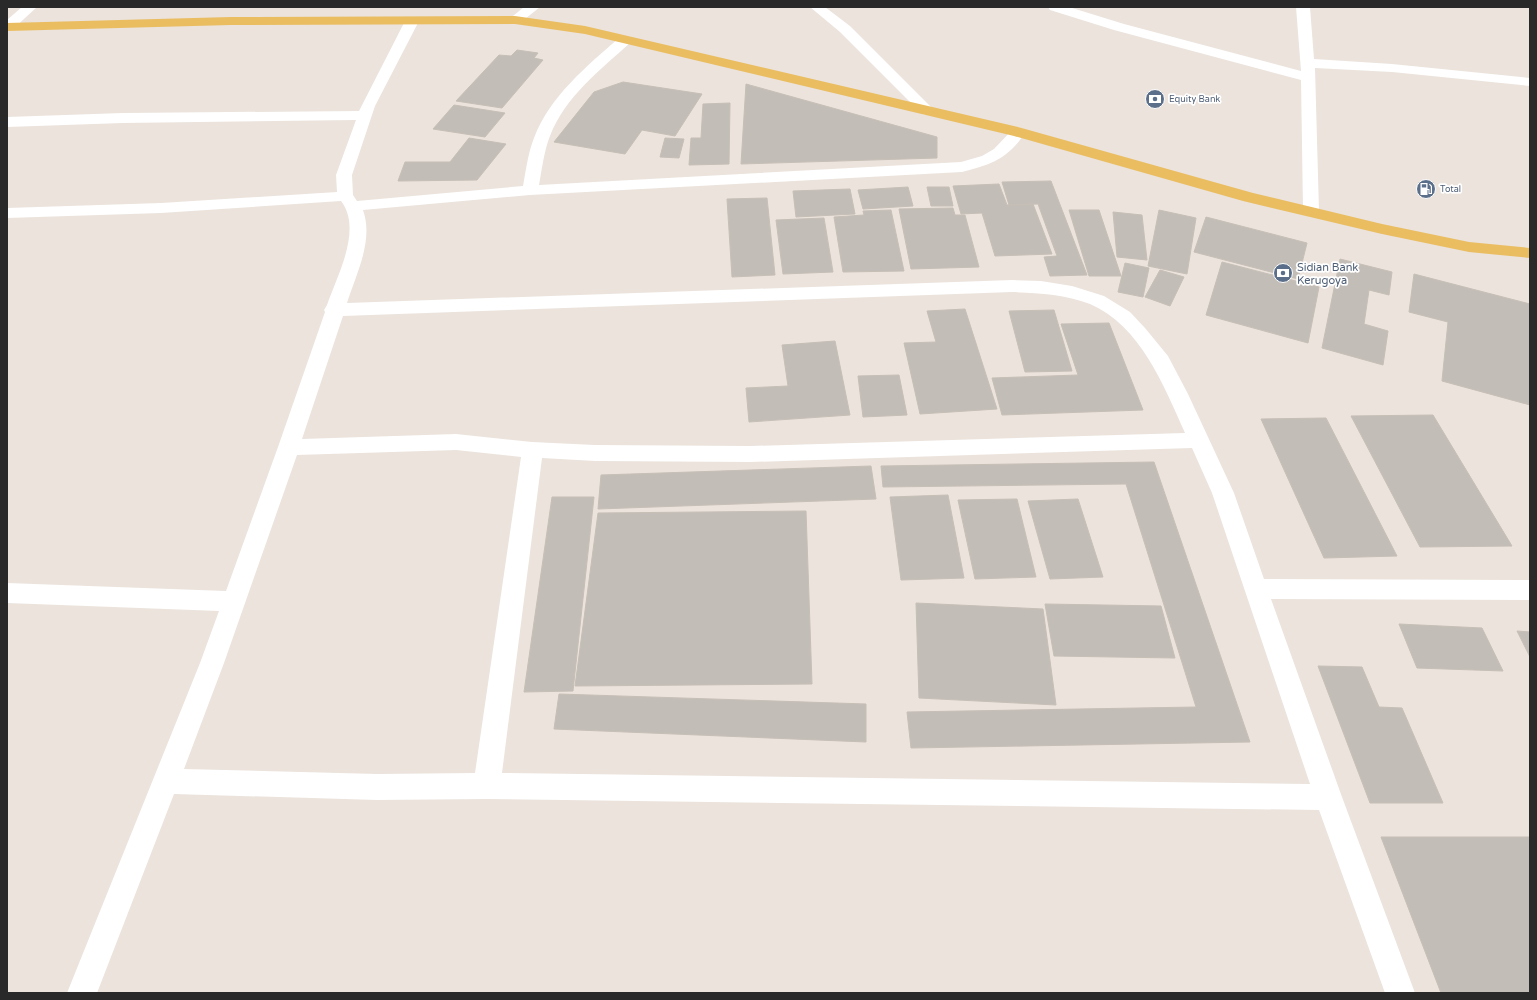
<svg xmlns="http://www.w3.org/2000/svg" width="1537" height="1000" font-family="'Varela Round',sans-serif">
<rect width="100%" height="100%" fill="#ebe3dc"/>
<g fill="#c3bdb8" stroke="#c6bfb6">
<path d="M517,50L538,53L534,58L543,60L502,108L456,101L499,55L511,56Z"/>
<path d="M623,82L702,94L675,136L642,130L625,154L554,142L594,92Z"/>
<path d="M746,84L937,137V158L741,164Z"/>
<path d="M730,103L729,164L689,165L691,138H701L703,104Z"/>
<path d="M454,105L505,113L485,137L433,129Z"/>
<path d="M469,138L506,144L477,180L398,181L405,162H450Z"/>
<path d="M665,138L684,139L679,158L660,157Z"/>
<path d="M1051,181L1087,275L1050,276L1044,257L1057,256L1038,204L1009,205L1002,182Z"/>
<path d="M999,184L1007,205L1033,204L1052,254L995,256L982,213L961,214L953,186Z"/>
<path d="M908,187L913,206L863,209L858,190Z"/>
<path d="M927,187H949L953,206H931Z"/>
<path d="M850,189L855,214L796,217L793,191Z"/>
<path d="M767,198L775,275L732,277L727,199Z"/>
<path d="M953,208L955,215H965L979,267L911,269L899,209Z"/>
<path d="M891,210L904,271L843,272L834,217L864,215L863,211Z"/>
<path d="M1069,210H1099L1121,276H1089Z"/>
<path d="M1159,210L1196,218L1187,274L1148,266Z"/>
<path d="M1113,212L1142,215L1147,260L1117,257Z"/>
<path d="M1206,217L1307,243L1298,279L1194,252Z"/>
<path d="M824,218L833,272L783,274L776,220Z"/>
<path d="M1340,259L1392,272L1389,295L1369,290L1364,324L1388,331L1383,365L1322,348Z"/>
<path d="M1222,262L1319,287L1308,343L1206,315Z"/>
<path d="M1125,263L1149,268L1143,297L1118,292Z"/>
<path d="M1160,270L1184,277L1170,306L1145,297Z"/>
<path d="M1414,274L1530,304V405L1442,381L1448,322L1409,312Z"/>
<path d="M965,309L997,409L920,414L904,343L936,342L927,311Z"/>
<path d="M1054,310L1072,371L1025,372L1009,311Z"/>
<path d="M1109,323L1143,410L1002,415L992,378L1078,375L1061,324Z"/>
<path d="M835,341L850,415L749,422L746,388L788,386L782,345Z"/>
<path d="M899,375L907,415L863,417L858,376Z"/>
<path d="M1433,415L1512,546L1420,547L1351,416Z"/>
<path d="M1326,418L1397,556L1324,558L1261,419Z"/>
<path d="M1154,462L1250,742L911,748L907,712L1196,707L1126,484L883,487L881,466Z"/>
<path d="M871,466L876,499L598,509L601,475Z"/>
<path d="M948,495L964,578L901,580L890,497Z"/>
<path d="M552,497H594L573,691L524,692Z"/>
<path d="M1017,499L1036,577L975,579L958,500Z"/>
<path d="M1078,499L1103,577L1050,579L1028,501Z"/>
<path d="M806,511L812,684L575,686L598,513Z"/>
<path d="M916,603L1043,609L1056,705L919,698Z"/>
<path d="M1045,604L1161,606L1175,658L1054,656Z"/>
<path d="M1399,624L1482,628L1503,671L1417,668Z"/>
<path d="M1517,631L1530,632V657Z"/>
<path d="M1318,666L1362,667L1379,707L1402,708L1443,803H1370Z"/>
<path d="M559,694L866,704V742L554,729Z"/>
<path d="M1381,837H1530V993H1441Z"/>
</g>
<g fill="none" stroke-linecap="round" stroke-linejoin="round">
<g fill="#fff" fill-rule="evenodd">
<path d="M22,7H37L12,30L7,31V20Z"/>
<path d="M524,7H540L520,23H510L508,20Z"/>
<path d="M810,7H825L850,26L932,108L934,111L932,114L927,115L922,114L840,32Z"/>
<path d="M1048,7H1069L1124,24L1301,71L1296,7H1310L1314,59L1392,64L1530,78V86L1392,72L1315,68L1319,211L1317,215L1311,216L1305,215L1303,211L1301,80L1114,30L1050,10Z"/>
<path d="M412,17L417,18L419,21L375,106L352,175L353,195L357,201L523,186C526,170 528,153 534,138C550,96 587,66 620,37L625,36L630,37L632,40L630,43C600,70 565,97 550,136C544,151 542,169 539,185L961,162L982,156L994,149L1013,129L1018,127L1023,129L1026,132C1007,159 993,164 962,172L530,195L363,210C374,241 356,274 347,303L1012,280L1041,281L1072,286L1104,296L1130,312L1145,328L1168,356L1188,394L1234,493L1264,579L1530,580V600L1271,599L1342,797L1415,993H1385L1319,810L487,799L377,800L174,794L97,993H67L200,663L219,611L7,603V583L226,591L278,447L325,312L324,310L327,305C337,276 363,229 341,201L161,213L7,218V208L161,203L337,192L336,175L356,120L123,123L7,127V117L123,113L359,111L405,21L407,18ZM1012,292C1038,293 1065,294 1090,304C1140,325 1164,386 1185,433L751,446L595,445L532,442L456,434L302,439L343,316ZM1192,448L1212,493L1310,784L502,773L542,458L595,461L751,462ZM456,450L521,457L475,773L377,774L184,769L224,663L297,455Z"/>
</g>
<path fill="#eabd61" fill-rule="evenodd" d="M515,16L585,26L1018,127L1253,193L1382,224L1469,242L1530,248V258L1469,252L1382,234L1243,201L1014,136L585,34L515,24L231,25L7,31V23L231,17Z"/>
</g>
<defs>
<symbol id="bank-disc" viewBox="-11 -11 22 22"><circle r="9.5" fill="#5c6f8a" stroke="#fff"/><path d="M-6-4H6V4H-6ZM0-2.3a2.3 2.3 0 1 0 0 4.6a2.3 2.3 0 1 0 0-4.6Z" fill="#fff"/></symbol>
<symbol id="fuel-disc" viewBox="-11 -11 22 22"><circle r="9.5" fill="#5c6f8a" stroke="#fff"/><path d="M-5.5-6h7V0h2V4h1.3V-2.5L3-4.5l.8-.8L6-3V5H2.5V1h-1V6h-7ZM-4.2-4.7v3.2H.2V-4.7Z" fill="#fff"/></symbol>
</defs>
<g fill-rule="evenodd">
<use href="#bank-disc" x="1144" y="88" width="22" height="22"/>
<use href="#fuel-disc" x="1415" y="178" width="22" height="22"/>
<use href="#bank-disc" x="1272" y="262" width="22" height="22"/>
</g>
<g text-anchor="middle" dominant-baseline="central" stroke-width="3.5" stroke-linejoin="round" paint-order="stroke">
<g font-size="9" fill="#4e5e75" stroke="#fff" text-anchor="start">
<text x="1169" y="99">Equity Bank</text>
<text x="1440" y="189">Total</text>
</g>
<g font-size="11" fill="#4e5e75" stroke="#fff" text-anchor="start">
<text x="1297" y="267">Sidian Bank<tspan x="1297" dy="13">Kerugoya</tspan></text>
</g>
</g>
<rect width="1537" height="1000" fill="none" stroke="#292929" stroke-width="16"/>
</svg>
